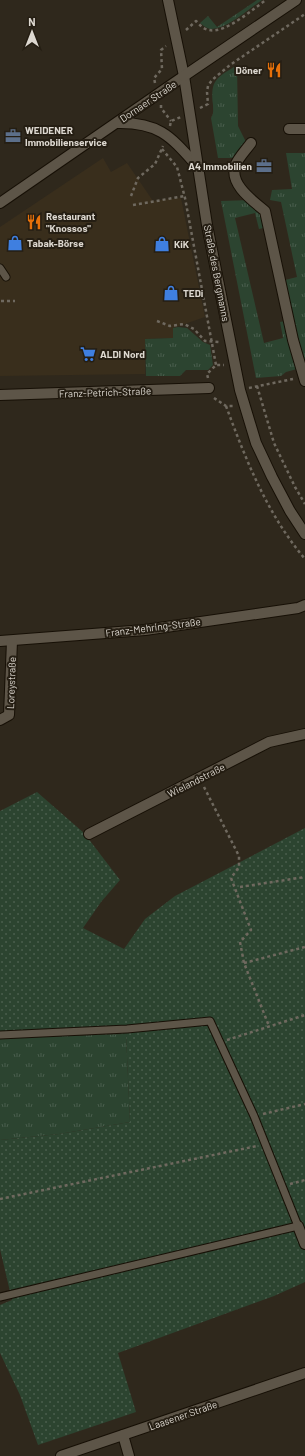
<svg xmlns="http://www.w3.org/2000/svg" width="305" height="1456" font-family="Barlow,sans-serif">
<defs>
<pattern id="grass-tufts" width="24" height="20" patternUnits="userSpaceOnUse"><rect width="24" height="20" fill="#2c4430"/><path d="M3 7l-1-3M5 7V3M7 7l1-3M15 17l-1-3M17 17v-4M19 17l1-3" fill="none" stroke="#4a5e4d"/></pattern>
<pattern id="garden-dots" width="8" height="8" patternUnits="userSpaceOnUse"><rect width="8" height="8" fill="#2c4430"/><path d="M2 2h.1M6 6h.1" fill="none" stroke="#4a5e4d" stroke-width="1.8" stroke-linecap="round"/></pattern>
</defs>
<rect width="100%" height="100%" fill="#2f281c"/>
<path fill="#392e1c" d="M103,158L111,172L127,163L153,201L181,198L205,317L173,328V338L145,339V374L0,376V227Z"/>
<g fill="url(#grass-tufts)">
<path d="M257,0H262C250,8 226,30 210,29C206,28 203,25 200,23L208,16L217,27Z"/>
<path d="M237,65L238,126L246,142L239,158H218L211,118C214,113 213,111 213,105C210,79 217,78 237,65Z"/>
<path d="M286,153H305V375L285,280L297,277L281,202L270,200L272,190L292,189Z"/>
<path d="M251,200L265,211L268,227L259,229L255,213L235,218L264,343L283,338L280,322L285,321L297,369L286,372L281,376L256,378L221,201Z"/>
<path d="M178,327L187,328L203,342L210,345L213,365L208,370H186L180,376H146L145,339L173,338V328Z"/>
<path d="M126,1034L130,1122L59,1134L0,1140V1038Z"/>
</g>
<path fill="url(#garden-dots)" d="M37,792L84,833L120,880L101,902L83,928L124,949L145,919L175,896L305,828V1282L274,1296L118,1353L136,1412L38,1445L20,1395L0,1353V1305L12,1300L0,1249V1140L59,1134L130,1122L126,1034L0,1038V811Z"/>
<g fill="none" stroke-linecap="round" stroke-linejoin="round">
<defs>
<g id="service">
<path d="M0,268L6,277"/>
<path d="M0,1035L127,1029L210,1021L254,1116L298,1226L0,1297"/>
</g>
<g id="minor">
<path d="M289,129H305"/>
<path d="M251,143C246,150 238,158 235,166C230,185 252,200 265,211L293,340L305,381"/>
<path d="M0,395L209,388"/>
<path d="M0,641L145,630L298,608L305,605"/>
<path d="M0,720L9,715L12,641"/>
<path d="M89,834L269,742L305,734"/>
<path d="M298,1226L305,1244"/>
<path d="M123,1435L129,1456"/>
<path d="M61,1456L305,1373"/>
</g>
<g id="tertiary">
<path d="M117,123C160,122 171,137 198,167"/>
<path d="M0,203L184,76"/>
</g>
<g id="secondary">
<path d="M168,0L184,76L207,225L240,390L256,443L272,477L290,511L305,534"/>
<path d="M184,76L296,0"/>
</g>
</defs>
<use href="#service" stroke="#171006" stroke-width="9"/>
<use href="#minor" stroke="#171006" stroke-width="12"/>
<use href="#tertiary" stroke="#171006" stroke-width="12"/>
<use href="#secondary" stroke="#171006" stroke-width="12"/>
<g stroke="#6f695f" stroke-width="2.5" stroke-dasharray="3 3" stroke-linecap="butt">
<path d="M186,30L196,21C200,25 203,29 209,30C225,34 253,9 266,0"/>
<path d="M155,83L154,78L162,69L161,50L166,46"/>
<path d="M161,105V108L171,121"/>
<path d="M200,108L208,104L207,92L208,86L212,80L230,65L305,14"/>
<path d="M170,126L171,121L181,117"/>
<path d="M162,149L177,167L185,198L216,365"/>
<path d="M131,196L138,178L155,164L163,146"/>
<path d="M133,205L185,196"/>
<path d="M1,301H15"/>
<path d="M157,321L170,326L184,324L194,329L205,341L219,342"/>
<path d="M208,378L207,374L216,365H224"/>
<path d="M257,386L274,443L295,487L305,504"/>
<path d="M249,388L293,379"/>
<path d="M214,398L226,406H234"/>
<path d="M226,406C246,460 267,514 305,559"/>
<path d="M204,787L239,856V867L231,878L251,930L240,942L244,963L269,1026"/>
<path d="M240,887L305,877"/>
<path d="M244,963L305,947"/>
<path d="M227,1040L305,1015"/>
<path d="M263,1114L305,1104"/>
<path d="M290,1184L305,1180"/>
<path d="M0,1199L257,1146"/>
</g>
<use href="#service" stroke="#5d5548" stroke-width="7"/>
<use href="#minor" stroke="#5d5548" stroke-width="10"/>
<use href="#tertiary" stroke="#5d5548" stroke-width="10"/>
<use href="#secondary" stroke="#5d5548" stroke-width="10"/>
</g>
<defs>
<symbol id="restaurant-bare" viewBox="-9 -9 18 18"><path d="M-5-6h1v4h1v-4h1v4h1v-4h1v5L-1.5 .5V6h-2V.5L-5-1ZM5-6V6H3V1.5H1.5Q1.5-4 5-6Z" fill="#e8710a" stroke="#251e13" stroke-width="2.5" paint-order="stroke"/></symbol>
<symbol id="office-bare" viewBox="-9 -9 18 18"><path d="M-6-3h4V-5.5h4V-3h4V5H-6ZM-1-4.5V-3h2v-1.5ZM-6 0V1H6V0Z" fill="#5c6f8a" stroke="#251e13" stroke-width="2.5" paint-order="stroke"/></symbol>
<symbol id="shop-bare" viewBox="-9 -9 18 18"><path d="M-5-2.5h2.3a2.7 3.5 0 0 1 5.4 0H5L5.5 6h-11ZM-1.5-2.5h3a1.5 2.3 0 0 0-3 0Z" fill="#3f7fe0" stroke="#251e13" stroke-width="2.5" paint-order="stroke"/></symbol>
<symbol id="supermarket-bare" viewBox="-9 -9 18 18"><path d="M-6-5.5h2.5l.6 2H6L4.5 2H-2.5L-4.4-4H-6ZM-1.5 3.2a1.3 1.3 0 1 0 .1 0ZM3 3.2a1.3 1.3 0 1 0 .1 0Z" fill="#3f7fe0" stroke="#251e13" stroke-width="2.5" paint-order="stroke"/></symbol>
</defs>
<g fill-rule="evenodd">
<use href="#restaurant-bare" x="263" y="59" width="22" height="22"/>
<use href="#office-bare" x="2" y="125" width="22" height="22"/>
<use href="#office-bare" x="253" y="155" width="22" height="22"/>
<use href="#restaurant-bare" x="23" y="211" width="22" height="22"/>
<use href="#shop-bare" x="4" y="232" width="22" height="22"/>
<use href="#shop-bare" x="151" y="233" width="22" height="22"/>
<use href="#shop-bare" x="160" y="282" width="22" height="22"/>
<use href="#supermarket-bare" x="77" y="343" width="22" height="22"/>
</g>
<g text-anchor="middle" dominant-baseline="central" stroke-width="4" stroke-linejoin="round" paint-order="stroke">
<g font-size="10" font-weight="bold" fill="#ddd8d0" stroke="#251e13" text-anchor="start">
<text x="262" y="70" text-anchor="end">Döner</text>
<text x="25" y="130">WEIDENER<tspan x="25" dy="12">Immobilienservice</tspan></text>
<text x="252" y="166" text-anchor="end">A4 Immobilien</text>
<text x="46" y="216">Restaurant<tspan x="46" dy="12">"Knossos"</tspan></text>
<text x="27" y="243">Tabak-Börse</text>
<text x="174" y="244">KiK</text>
<text x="183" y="293">TEDi</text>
<text x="100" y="354">ALDI Nord</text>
</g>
<g font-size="10" fill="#ddd8d0" stroke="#251e13">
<text transform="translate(148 101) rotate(-34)">Dornaer Straße</text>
<text transform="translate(217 273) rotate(79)">Straße des Bergmanns</text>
<text transform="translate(105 392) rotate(-2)">Franz-Petrich-Straße</text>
<text transform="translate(153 627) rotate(-7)">Franz-Mehring-Straße</text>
<text transform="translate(11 683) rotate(-88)">Loreystraße</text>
<text transform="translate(196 780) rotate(-27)">Wielandstraße</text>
<text transform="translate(183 1415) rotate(-19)">Laasener Straße</text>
</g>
</g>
<g transform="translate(32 32)" stroke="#251e13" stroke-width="3" paint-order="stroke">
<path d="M0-3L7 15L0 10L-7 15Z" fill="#ddd8d0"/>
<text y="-6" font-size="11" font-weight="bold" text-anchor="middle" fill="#ddd8d0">N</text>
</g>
</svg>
